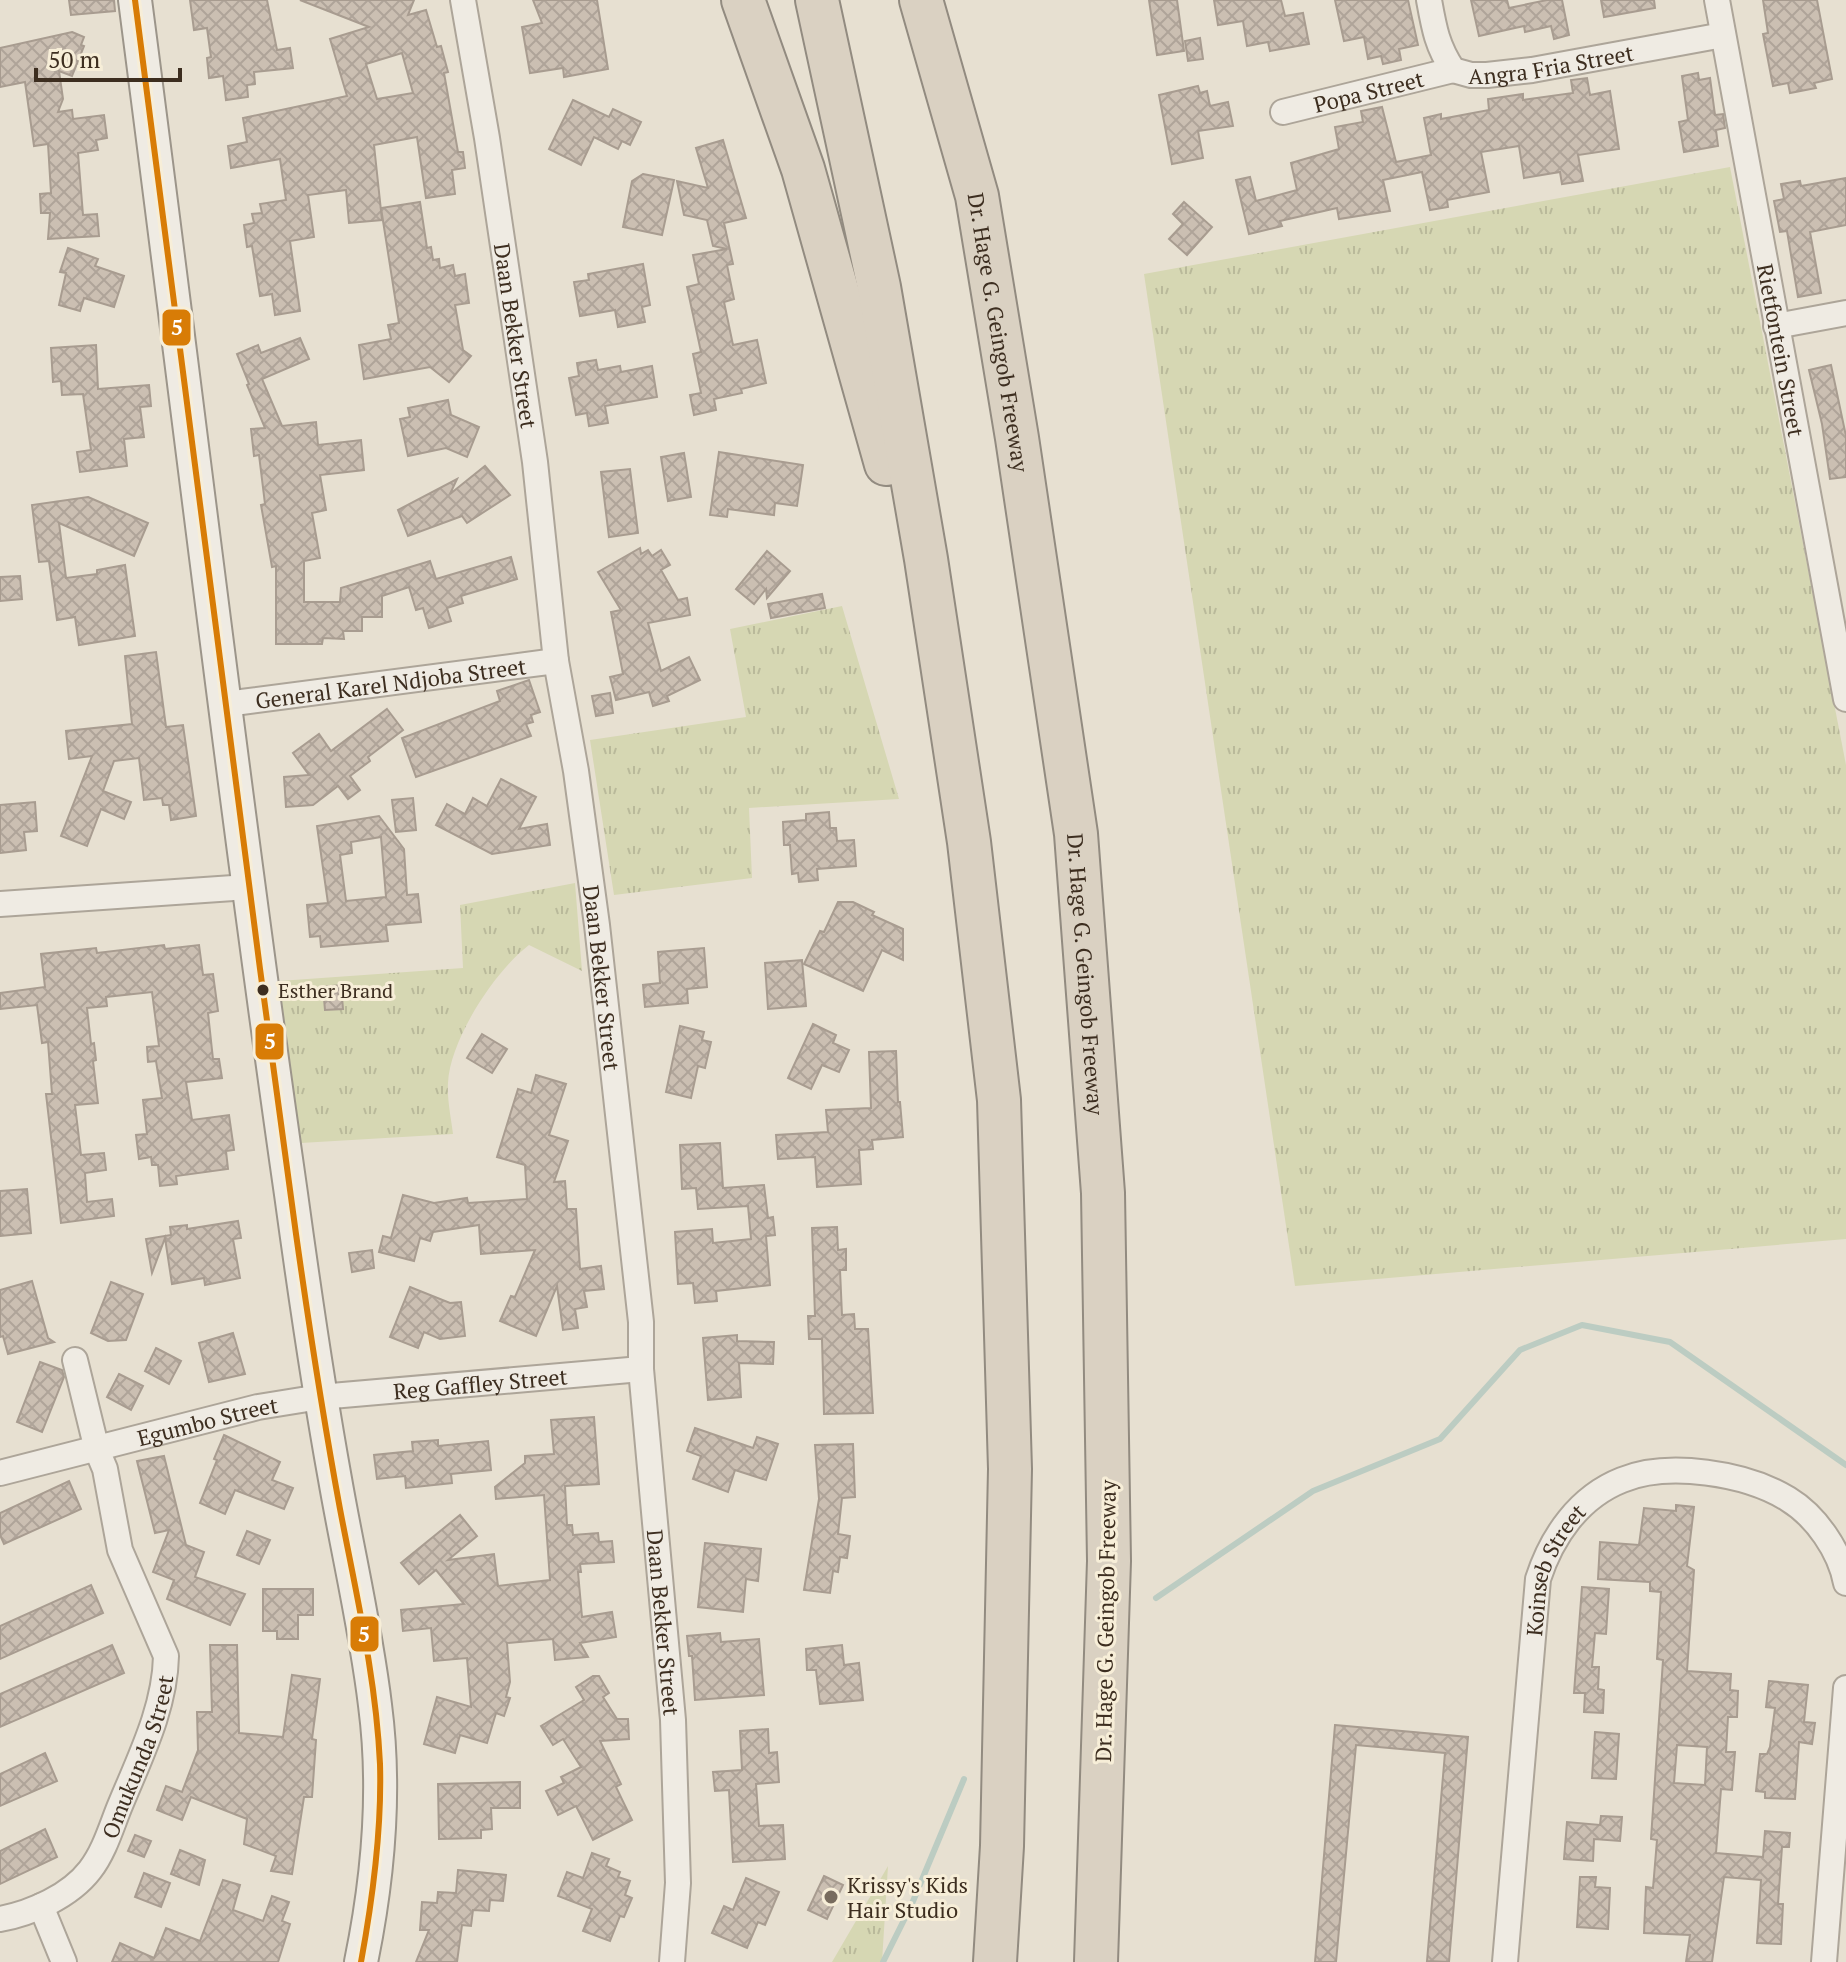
<svg xmlns="http://www.w3.org/2000/svg" width="1846" height="1962" font-family="'PT Serif',serif">
<defs>
<pattern id="grass-tufts" width="24" height="20" patternUnits="userSpaceOnUse" patternTransform="scale(2)"><rect width="24" height="20" fill="#d6d7b3"/><path d="M3 7l-1-3M5 7V3M7 7l1-3M15 17l-1-3M17 17v-4M19 17l1-3" fill="none" stroke="#b9b99a"/></pattern>
<pattern id="building-cross-hatch" width="8" height="8" patternUnits="userSpaceOnUse" patternTransform="scale(2)"><rect width="8" height="8" fill="#cbbfb2"/><path d="M0 0l8 8M0 8l8-8" fill="none" stroke="#afa499"/></pattern>
</defs>
<rect width="100%" height="100%" fill="#e7e0d1"/>
<g fill="url(#grass-tufts)">
<path d="M1730,167L1846,765V1239L1295,1286L1144,274Z"/>
<path d="M842,606L899,799L749,808L752,878L614,895L590,740L746,717L730,629Z"/>
<path d="M575,883L582,971L529,945C495,971 450,1039 448,1083C447,1100 451,1117 453,1134L301,1143L279,981L463,968L460,905Z"/>
<path d="M888,1866L882,1962H832Z"/>
</g>
<g fill="none" stroke-linecap="round" stroke-linejoin="round">
<g stroke="#bcccc2" stroke-width="6">
<path d="M1156,1598L1313,1491L1440,1439L1520,1350L1582,1325L1670,1342L1846,1465"/>
<path d="M883,1962L911,1906L964,1779"/>
</g>
</g>
<g fill="url(#building-cross-hatch)" stroke="#a89c90" stroke-width="2" fill-rule="evenodd">
<path d="M69,0H114L115,11L71,15Z"/>
<path d="M190,0H267L277,50L290,48L293,68L254,72L255,84L247,85L248,97L226,100L223,76L209,78L207,58L211,57L207,28L194,30Z"/>
<path d="M300,0H414L408,15L426,10L437,47L441,46L448,72L444,73L458,152H463L465,168L452,170L455,194L426,198L417,137L374,145L382,220L349,223L346,190L308,195L314,237L290,241L300,311L275,315L272,294L260,296L252,246L247,247L244,225L254,223L252,214L262,213L260,204L286,200L280,159L231,168L228,146L247,142L243,118L347,96L330,39L369,27ZM402,53L413,93L377,99L366,64Z"/>
<path d="M533,0H597L608,69L564,77L563,68L530,73L522,27L542,23Z"/>
<path d="M1149,0H1177L1184,51L1157,55Z"/>
<path d="M1214,0H1281L1285,16L1303,13L1309,44L1270,51L1268,42L1247,46L1243,21L1218,25Z"/>
<path d="M1335,0H1408L1418,45L1399,49L1401,60L1383,64L1381,56L1368,59L1364,37L1344,41Z"/>
<path d="M1471,0H1507L1509,8L1547,0H1562L1569,35L1554,39L1551,26L1525,32L1524,26L1479,36Z"/>
<path d="M1601,0H1654L1655,8L1604,17Z"/>
<path d="M1763,0H1817L1832,79L1814,83L1816,88L1790,93L1788,83L1773,86L1763,34L1768,33Z"/>
<path d="M72,32L84,37L81,45L84,46L72,76L59,71L63,99L58,112L72,110L73,119L104,115L107,138L96,140L98,150L78,153L83,215L97,214L99,236L48,239L50,213H41L40,194L51,193L48,144L34,146L25,82L0,87V48Z"/>
<path d="M1200,38L1203,59L1188,61L1185,41Z"/>
<path d="M1698,73L1699,80L1710,78L1715,115L1723,114L1725,128L1716,130L1718,146L1684,152L1679,122L1688,120L1682,76Z"/>
<path d="M1587,78L1590,95L1610,91L1619,149L1578,155L1583,181L1562,184L1560,172L1524,178L1519,146L1481,152L1489,192L1447,200L1448,207L1430,210L1422,172L1383,180L1390,211L1339,219L1337,208L1280,221L1282,226L1249,234L1236,180L1250,177L1256,201L1297,190L1291,163L1339,149L1335,127L1363,122L1361,111L1382,107L1396,162L1431,155L1424,118L1441,114V119L1489,110L1488,99L1523,94V100L1573,93L1571,80Z"/>
<path d="M1198,86L1200,93L1207,91L1210,106L1228,102L1233,126L1198,131L1203,158L1172,164L1159,95Z"/>
<path d="M573,100L609,117L613,109L641,122L630,145L622,141L618,149L594,137L581,165L549,149Z"/>
<path d="M723,140L746,218L724,223L733,264L727,265L734,299L724,302L733,345L757,340L766,383L741,389L742,393L714,399L716,410L694,415L690,395L701,393L693,354L701,352L687,287L699,284L693,255L727,249L713,246L707,220L684,215L677,181L708,188L696,148Z"/>
<path d="M643,174L674,180L662,235L623,227L632,181Z"/>
<path d="M1846,178V225L1810,232L1821,293L1798,297L1787,231L1780,232L1774,201L1784,199L1781,184L1800,181L1801,186Z"/>
<path d="M420,202L427,248L431,247L433,260L439,259L440,268L453,265L455,276L465,274L469,303L455,305L463,350L471,356L449,382L430,367L364,379L359,345L391,339L388,325L399,323L381,208Z"/>
<path d="M1184,202L1212,227L1187,255L1169,239L1183,224L1173,214Z"/>
<path d="M68,248L98,259L95,266L124,276L114,307L84,298L80,311L59,305L66,273L60,272Z"/>
<path d="M643,264L650,305L642,307L645,322L618,327L615,310L580,316L574,282L589,280L588,274Z"/>
<path d="M300,338L309,359L262,379L282,426L316,422L318,445L361,440L364,470L320,475L326,510L312,513L320,558L304,561V602H340L341,588L430,561L436,579L511,557L517,579L461,596L463,603L447,608L451,621L429,628L423,608L416,610L409,587L382,596V617H362V631H343L344,639L323,638L322,644H276V566L272,567L261,505L265,504L259,455L254,456L251,429L265,428L247,385L249,384L237,354L258,345L261,353Z"/>
<path d="M96,345L98,389L149,385L151,406L140,407L144,437L124,439L127,466L80,472L77,452L91,450L83,394L62,395L61,381L53,382L51,348Z"/>
<path d="M596,360L598,370L620,366L621,372L652,366L657,397L605,406L608,423L589,426L587,413L576,415L569,378L579,376L577,363Z"/>
<path d="M1831,365L1846,436V477L1830,479L1822,424L1809,370Z"/>
<path d="M448,400L451,415L479,427L467,457L446,448L408,456L400,419L410,417L408,408Z"/>
<path d="M719,452L803,465L797,506L775,503L774,515L728,509L727,517L710,515Z"/>
<path d="M684,453L691,497L668,501L661,457Z"/>
<path d="M485,466L510,495L467,523L462,516L408,536L398,510L457,479L450,494Z"/>
<path d="M630,469L638,533L609,537L601,472Z"/>
<path d="M88,497L148,523L134,556L59,523L66,578L97,574V570L125,565L135,636L79,645L75,617L57,620L49,561L39,562L32,505Z"/>
<path d="M640,548L641,554L648,550L652,556L661,550L670,565L661,570L678,600L687,598L690,615L648,623L661,671L689,657L700,680L667,696L669,701L653,706L649,692L616,700L610,677L623,674L611,612L621,610L598,572Z"/>
<path d="M767,551L790,571L767,598L766,589L754,604L736,589Z"/>
<path d="M20,576L22,599L0,601V577Z"/>
<path d="M822,594L825,608L771,618L768,604Z"/>
<path d="M156,652L166,727L183,725L196,816L171,820L169,805H163L162,798L144,800L139,758L114,761L103,791L131,802L124,819L101,809L87,846L61,836L92,756L69,759L66,731L132,724L125,656Z"/>
<path d="M529,680L540,712L531,715L533,722L526,724L531,736L416,777L402,738L500,701L497,691Z"/>
<path d="M610,693L613,713L596,716L592,696Z"/>
<path d="M387,709L403,730L368,757L370,761L350,776L360,790L348,799L338,786L313,805L286,807L284,777L309,775L293,753L319,734L331,751Z"/>
<path d="M501,779L536,797L519,829L547,824L550,845L492,854L436,825L447,804L465,814L473,798L487,806Z"/>
<path d="M413,798L416,830L396,832L392,800Z"/>
<path d="M35,802L37,831L24,832L26,850L0,853V805Z"/>
<path d="M829,812L830,828H836L837,841L854,840L856,866L817,869L818,880L799,882L798,873L792,874L790,845H784L783,822L806,820V814Z"/>
<path d="M379,816L404,849L407,895L418,894L421,922L386,925L388,941L321,947L320,936L310,937L307,905L328,903L317,826ZM381,837L386,897L346,901L340,855L352,853L351,842Z"/>
<path d="M838,902H853L874,912L872,915L903,929V960L882,950L863,991L804,964L820,931L824,932Z"/>
<path d="M164,945L165,949L199,945L203,975L213,974L218,1011L208,1013L213,1059H219L222,1078L186,1082L192,1120L229,1115L234,1150L226,1151L228,1169L176,1176L177,1184L160,1186L158,1165H152L151,1157L139,1159L136,1135L147,1134L143,1100L162,1098L156,1061L148,1062L147,1047L159,1046L152,992L106,997L107,1006L87,1008L91,1044L94,1043L96,1060L93,1061L98,1103L75,1105L81,1155L104,1153L106,1170L85,1173L87,1202L112,1199L114,1216L61,1223L46,1094H52L48,1042L42,1043L37,1005L0,1009V993L45,987L41,954L96,948L97,953Z"/>
<path d="M704,948L707,987L687,989L688,1003L645,1007L643,985L660,983L658,952Z"/>
<path d="M802,960L806,1006L768,1009L765,963Z"/>
<path d="M341,985L343,1009L325,1010L323,987Z"/>
<path d="M813,1024L836,1035L833,1043L849,1050L839,1072L822,1065L811,1089L788,1078Z"/>
<path d="M680,1026L704,1032L702,1040L711,1042L705,1068L698,1066L691,1098L666,1092Z"/>
<path d="M482,1034L507,1049L492,1073L467,1058Z"/>
<path d="M896,1051L898,1102H900L903,1137L872,1140L873,1149L859,1150L861,1184L817,1187L815,1157L778,1159L776,1135L828,1132L826,1110L871,1108L869,1052Z"/>
<path d="M536,1075L566,1084L549,1135L568,1141L554,1182L565,1181L567,1209H576L580,1269L601,1266L604,1289L584,1291L587,1307L575,1309L578,1328L563,1330L557,1286L536,1336L500,1321L511,1296L515,1297L535,1250L481,1254L479,1225L433,1232L430,1241L420,1238L414,1261L379,1252L383,1236L391,1238L403,1195L434,1203L467,1198L468,1203L527,1199L525,1165L497,1157L518,1089L531,1093Z"/>
<path d="M720,1143L723,1188L764,1185L768,1218L773,1217L775,1235L766,1236L770,1285L716,1291L717,1301L695,1303L693,1283L678,1284L675,1232L712,1229L713,1243L751,1239L748,1206L698,1209L696,1188L682,1189L680,1145Z"/>
<path d="M27,1189L31,1233L0,1236V1191Z"/>
<path d="M238,1221L241,1238L233,1239L240,1278L205,1285L204,1278L172,1284L165,1238L152,1273L146,1239L171,1235L170,1227L187,1225V1229Z"/>
<path d="M837,1227L838,1250L846,1249V1270H840L842,1315L854,1314L855,1329H868L873,1413L824,1414L822,1339H809L808,1316H815L812,1228Z"/>
<path d="M372,1250L374,1268L352,1272L349,1253Z"/>
<path d="M32,1281L48,1338L54,1342L8,1354L3,1336L0,1337V1290Z"/>
<path d="M111,1282L143,1294L126,1340L108,1341L91,1333Z"/>
<path d="M410,1287L450,1303L461,1302L465,1336L440,1339L424,1332L418,1348L390,1337Z"/>
<path d="M233,1333L245,1374L209,1382L199,1343Z"/>
<path d="M737,1335V1341L774,1342L773,1364L739,1363L741,1397L708,1400L703,1338Z"/>
<path d="M156,1348L181,1361L169,1384L145,1371Z"/>
<path d="M40,1362L62,1370L64,1377L42,1432L17,1422Z"/>
<path d="M119,1374L143,1386L131,1410L107,1397Z"/>
<path d="M594,1417L599,1484L565,1486L567,1525H572L573,1535L598,1533L599,1542L612,1541L614,1562L580,1564L581,1572H578L582,1617L612,1612L616,1637L580,1643L588,1657L555,1660L553,1639L507,1643L510,1682L506,1697L510,1698L504,1716L496,1713L487,1743L460,1735L455,1753L424,1744L437,1697L471,1707L467,1658L434,1661L431,1628L403,1631L401,1610L464,1604L436,1570L419,1584L401,1563L460,1515L477,1536L448,1560L494,1554L498,1586L550,1580L544,1495L496,1499L495,1487L525,1463V1456L554,1454L551,1420Z"/>
<path d="M695,1428L753,1448L757,1437L778,1444L766,1480L735,1470L728,1492L693,1479L701,1456L687,1451Z"/>
<path d="M224,1435L280,1462L272,1480L293,1488L284,1509L235,1490L225,1514L200,1503L217,1460L214,1459Z"/>
<path d="M438,1440V1446L488,1441L491,1470L451,1474L452,1483L406,1488L405,1476L377,1479L374,1455L413,1451L412,1442Z"/>
<path d="M853,1444L855,1497L842,1498L838,1534L850,1536L847,1558L840,1557L838,1572L833,1571L830,1593L804,1590L819,1499L815,1445Z"/>
<path d="M164,1456L186,1545L204,1552L195,1577L245,1594L230,1625L167,1599L174,1580L153,1572L169,1530L155,1533L137,1461Z"/>
<path d="M69,1481L81,1509L4,1544L0,1535V1513Z"/>
<path d="M1676,1505L1694,1507L1687,1566L1694,1570L1687,1671L1731,1674L1730,1690L1738,1691L1737,1717H1728L1726,1752H1735L1732,1790L1721,1789L1716,1853L1763,1857L1765,1831L1790,1833L1789,1847H1782L1778,1904H1783L1781,1944L1757,1943L1761,1880L1724,1877L1712,1962H1686L1690,1935L1644,1933L1646,1887L1653,1888L1657,1840L1651,1839L1663,1660L1657,1659L1661,1592L1650,1591V1582L1598,1579L1600,1542L1639,1545L1644,1508L1676,1511ZM1677,1745L1707,1747L1705,1785L1674,1783Z"/>
<path d="M247,1531L270,1540L259,1564L237,1555Z"/>
<path d="M705,1543L761,1549L758,1581L746,1579L743,1612L698,1607Z"/>
<path d="M91,1585L103,1613L0,1659V1626Z"/>
<path d="M1582,1587L1609,1589L1606,1634L1595,1633L1592,1667H1599L1598,1689L1604,1690L1603,1713L1584,1712L1585,1693H1574Z"/>
<path d="M263,1589H313V1615H298V1639H277V1631H263Z"/>
<path d="M720,1633L721,1642L759,1639L764,1695L695,1700L692,1656H689L687,1636Z"/>
<path d="M112,1645L124,1673L0,1727V1694Z"/>
<path d="M210,1645H237L239,1733L283,1737L292,1675L320,1679L312,1739L316,1740L312,1797H304L292,1874L271,1871L276,1856L244,1844L247,1819L191,1797L182,1820L157,1810L166,1786L182,1792L198,1750L197,1712H212Z"/>
<path d="M842,1645L844,1665L859,1663L863,1700L820,1704L816,1670H807L806,1649Z"/>
<path d="M593,1676H599L609,1693L603,1697L617,1719H628L629,1739L600,1741L621,1784L616,1787L632,1820L593,1840L576,1806L558,1815L546,1791L564,1783L561,1777L581,1767L563,1739L553,1745L541,1726L584,1700L576,1687Z"/>
<path d="M1769,1681L1808,1685L1804,1722L1815,1723L1812,1744L1799,1742L1795,1799L1765,1798V1792L1756,1791L1760,1754H1767L1770,1747L1775,1708L1766,1707Z"/>
<path d="M1335,1725L1468,1737L1449,1962L1427,1961L1445,1753L1356,1745L1336,1962H1315Z"/>
<path d="M768,1729L769,1753L777,1752L779,1782L756,1784L759,1826L783,1825L785,1859L733,1862L729,1790L715,1791L713,1772L742,1770L740,1731Z"/>
<path d="M1595,1732L1619,1734L1616,1779L1592,1778Z"/>
<path d="M45,1753L57,1781L0,1806V1774Z"/>
<path d="M520,1782V1808H491L492,1829L481,1830V1838L439,1839L438,1784Z"/>
<path d="M1601,1816L1622,1817L1620,1841L1594,1839L1593,1861L1564,1859L1567,1822L1600,1825Z"/>
<path d="M45,1829L57,1857L0,1884V1851Z"/>
<path d="M135,1835L151,1841L144,1857L128,1851Z"/>
<path d="M180,1850L205,1860L199,1885L171,1874Z"/>
<path d="M592,1853L609,1859L606,1866L620,1872L618,1877L630,1881L625,1895L632,1898L624,1917L620,1916L610,1941L583,1931L592,1909L558,1896L567,1872L583,1878Z"/>
<path d="M458,1870L506,1875L503,1901L490,1900L489,1911L473,1910L471,1926L462,1925L457,1962H416L429,1930H420L422,1902L437,1903L438,1892L456,1893Z"/>
<path d="M144,1873L170,1883L161,1907L135,1897Z"/>
<path d="M824,1876L843,1885L827,1919L808,1910Z"/>
<path d="M1580,1877H1596L1595,1887L1610,1888L1608,1929L1577,1927Z"/>
<path d="M746,1878L779,1892L765,1925L758,1922L747,1948L712,1933L724,1906L733,1910Z"/>
<path d="M223,1880L240,1885L233,1910L263,1921L272,1896L289,1902L282,1921L290,1924L278,1962H112L120,1943L154,1958L166,1928L200,1941Z"/>
</g>
<g fill="none" stroke-linecap="round" stroke-linejoin="round">
<defs>
<g id="street">
<path id="s1" d="M463,0L487,138L535,462L556,661L576,771L597,925L641,1322V1369L673,1720L678,1883L672,1962"/>
<path id="s2" d="M1429,0C1434,28 1437,46 1453,70L1471,75H1487L1532,70L1723,35"/>
<path id="s3" d="M1717,0L1846,699"/>
<path id="s4" d="M1283,112L1453,70"/>
<path d="M1776,326L1846,313"/>
<path id="s5" d="M226,704L556,661"/>
<path d="M0,904L248,887"/>
<path id="s6" d="M0,1473L258,1407L320,1397L641,1369"/>
<path d="M41,1906L64,1962"/>
<path id="s7" d="M0,1919C32,1913 70,1896 90,1870C104,1852 111,1828 119,1808C139,1759 165,1709 166,1656L120,1550L105,1469L97,1450L75,1360"/>
<path id="s8" d="M1505,1962L1538,1579C1552,1536 1579,1497 1622,1480C1668,1461 1746,1473 1788,1499C1816,1516 1840,1551 1846,1583"/>
<path d="M1824,1962L1846,1688"/>
</g>
<path id="secondary" d="M135,0C187,398 234,797 291,1194C304,1289 318,1385 335,1479C348,1554 366,1629 375,1705C386,1789 378,1879 361,1962"/>
<g id="highway">
<path d="M743,0L803,169L886,464"/>
<path d="M817,0L879,287L926,559L969,842L999,1100L1010,1469L1002,1846L995,1962"/>
<path id="s9" d="M921,0L977,196L1017,438L1076,834L1103,1193L1109,1561L1096,1962"/>
</g>
</defs>
<use href="#street" stroke="#ada599" stroke-width="28"/>
<use href="#secondary" stroke="#9c958a" stroke-width="36"/>
<use href="#highway" stroke="#928b80" stroke-width="46"/>
<use href="#street" stroke="#efebe3" stroke-width="24"/>
<use href="#secondary" stroke="#efebe3" stroke-width="32"/>
<use href="#highway" stroke="#dad1c2" stroke-width="42"/>
<defs>
<path id="bus-1" d="M135,0C188,411 239,823 296,1234C309,1326 323,1417 340,1509C356,1593 376,1678 380,1764C382,1831 373,1897 361,1962"/>
</defs>
<use href="#bus-1" stroke="#f7eed8" stroke-width="12"/>
<use href="#bus-1" stroke="#d87c06" stroke-width="6"/>
</g>
<circle fill="#3d2e20" stroke="#f7eed8" stroke-width="3" cx="263" cy="990" r="7"/>
<circle fill="#786c5e" stroke="#f7eed8" stroke-width="3" cx="831" cy="1897" r="8"/>
<g text-anchor="middle" dominant-baseline="central" stroke-width="6" stroke-linejoin="round" paint-order="stroke">
<g font-size="20" fill="#3d2e20" stroke="#f7eed8" text-anchor="start">
<text x="278" y="990">Esther Brand</text>
</g>
<g font-size="22" fill="#3d2e20" stroke="#f7eed8">
<text stroke="none"><textPath href="#s2" startOffset="174">Angra Fria Street</textPath></text>
<text stroke="none"><textPath href="#s4" startOffset="88">Popa Street</textPath></text>
<text stroke="none"><textPath href="#s9" startOffset="342">Dr. Hage G. Geingob Freeway</textPath></text>
<text stroke="none"><textPath href="#s1" startOffset="340">Daan Bekker Street</textPath></text>
<text stroke="none"><textPath href="#s3" startOffset="356">Rietfontein Street</textPath></text>
<text stroke="none"><textPath href="#s5" startOffset="166">General Karel Ndjoba Street</textPath></text>
<text stroke="none"><textPath href="#s9" startOffset="990">Dr. Hage G. Geingob Freeway</textPath></text>
<text stroke="none"><textPath href="#s1" startOffset="988">Daan Bekker Street</textPath></text>
<text stroke="none"><textPath href="#s6" startOffset="490">Reg Gaffley Street</textPath></text>
<text stroke="none"><textPath href="#s6" startOffset="214">Egumbo Street</textPath></text>
<text stroke="none"><textPath href="#s8" startOffset="398">Koinseb Street</textPath></text>
<text transform="translate(1105 1621) rotate(-89)">Dr. Hage G. Geingob Freeway</text>
<text stroke="none"><textPath href="#s1" startOffset="1636">Daan Bekker Street</textPath></text>
<text stroke="none"><textPath href="#s7" startOffset="228">Omukunda Street</textPath></text>
</g>
<g font-size="22" fill="#3d2e20" stroke="#f7eed8" text-anchor="start">
<text x="847" y="1884">Krissy's Kids<tspan x="847" dy="25">Hair Studio</tspan></text>
</g>
</g>
<g stroke="#f7eed8" stroke-width="3">
<rect x="161" y="308" width="31" height="39" rx="8" fill="#d87c06"/>
<rect x="254" y="1022" width="31" height="39" rx="8" fill="#d87c06"/>
<rect x="349" y="1615" width="31" height="38" rx="8" fill="#d87c06"/>
</g>
<g font-size="22" text-anchor="middle" font-weight="bold" fill="#fff">
<text x="177" y="335">5</text>
<text x="270" y="1049">5</text>
<text x="364" y="1642">5</text>
</g>
<path d="M36 68v12h144v-12" fill="none" stroke="#3d2e20" stroke-width="4"/>
<text x="48" y="68" font-size="24" fill="#3d2e20" stroke="#f7eed8" stroke-width="6" paint-order="stroke">50 m</text>
</svg>
